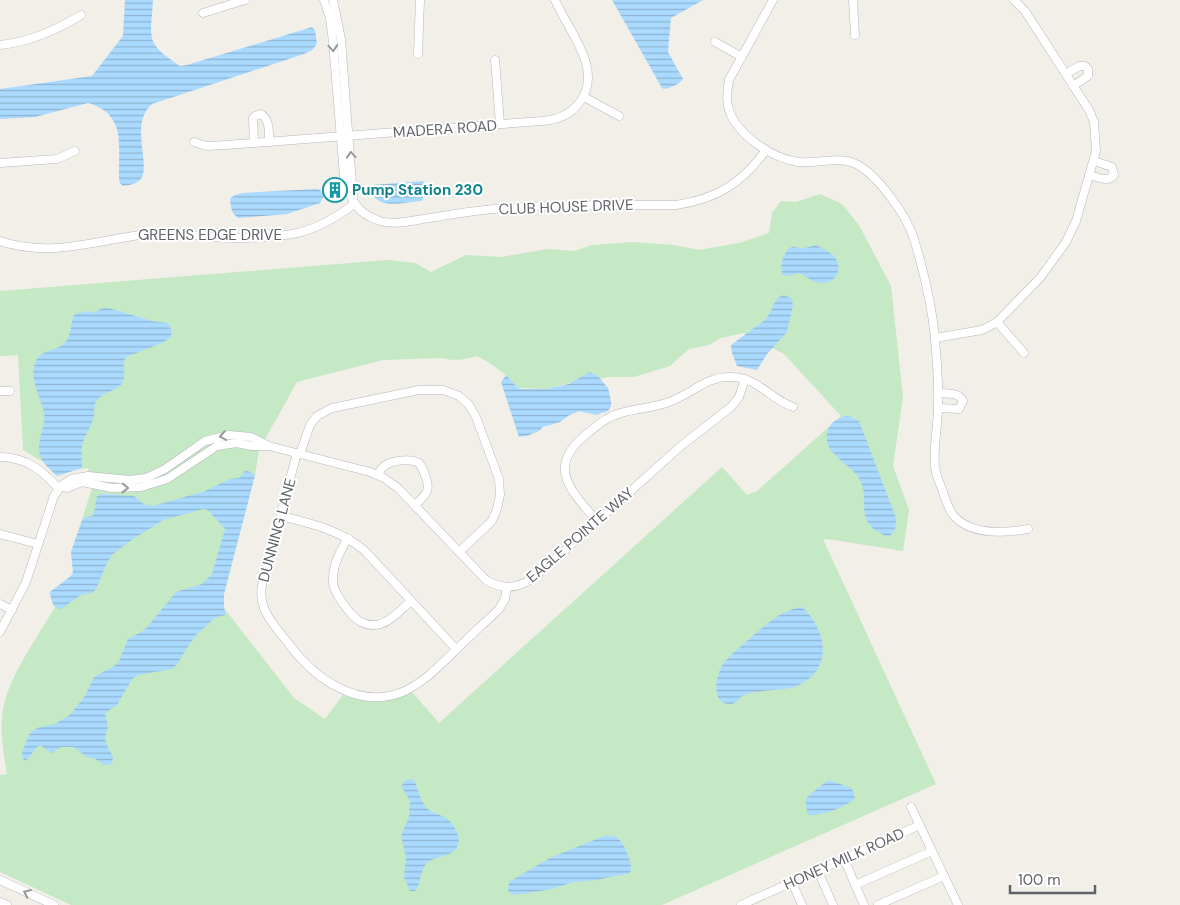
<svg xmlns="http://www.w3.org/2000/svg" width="1180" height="905" font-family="'DM Sans',sans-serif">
<defs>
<pattern id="water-rules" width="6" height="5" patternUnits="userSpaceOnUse" patternTransform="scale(1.25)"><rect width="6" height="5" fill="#aadaff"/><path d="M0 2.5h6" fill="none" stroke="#8eb4d2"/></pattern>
</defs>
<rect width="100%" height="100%" fill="#f1efe8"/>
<path fill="#c5e8c5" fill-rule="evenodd" d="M820,194L842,204L859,225L891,286L903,397L893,466L909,510L903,551L834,540L823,539L936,784L662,905H71L0,872V775L7,774C4,755 0,735 2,716C5,681 37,638 55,607L53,605L50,592L71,576L73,572L71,552L92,489L88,468L74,470L57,476L43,462L23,450L18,355L0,356V291L388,260L415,263L431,272L466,255L501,257L548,249L574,251L592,245L633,242L673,245L699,250L739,243L769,233L772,213L781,201L796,202ZM743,333L784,354L841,416L757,491L747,495L722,467L439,723L411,691C386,696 367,704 343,695L325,719L294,698L224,608V594L255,475L259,450L297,382L383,360L441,358C453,361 465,360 477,356C493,364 506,374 518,388L546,389L598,376L601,379L607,377H634L670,366L689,349L709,345L721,338Z"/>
<g fill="url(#water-rules)">
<path d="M125,0H153C151,40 144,42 180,66L187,65L312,27L315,30L317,44L312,50L304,54L152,104C129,124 151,163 141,179C137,184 129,185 123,186L120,183L119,179C118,146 127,114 88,103L35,117L0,119V89L92,76L123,36Z"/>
<path d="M612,0H703L671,18L668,52L683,79C680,84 670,88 664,89L662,88Z"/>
<path d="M423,181L426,184L423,190V200L421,201C404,202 375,212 370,187L373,185Z"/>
<path d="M317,189L320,190L324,196L320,203L287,214L238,218C231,213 231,207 230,199L235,195L242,193Z"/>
<path d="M816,245C821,248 828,251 833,255C845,267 836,285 819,283C811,282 806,275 798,273L788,276L783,275C779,268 783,250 792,247C795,246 797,248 800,248C805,249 811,246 816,245Z"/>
<path d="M783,295L791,298L793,305L787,332L767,354L757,370L737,366L732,353L731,345L765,320C773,312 772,300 783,295Z"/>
<path d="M102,308H108L152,321L168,323L172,331L171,337L162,343L126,357C121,365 127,375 122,383C117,391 105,391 99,398C93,403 95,408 94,416C92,426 85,435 82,445C81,452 82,461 82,468L57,476C51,470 43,464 40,455C36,441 46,428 44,413C41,396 28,379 36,361C41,350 54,351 62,345C73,338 69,323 75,314L90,311L94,313Z"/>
<path d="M589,372L598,376L608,388L611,401V406L608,411L596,415L579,411L568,416L560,422L543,427L539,431L527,436L519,437L501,382L506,375L518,388L521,389H546L569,384Z"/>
<path d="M845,416H849L859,421L896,518C896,527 896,531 889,536C884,536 880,533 875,530C857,518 869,496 860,480C851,463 820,454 828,430C831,422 837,419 845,416Z"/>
<path d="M246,470L255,475L224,594V608L226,615L216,617L195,636L177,664L172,669L138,675L132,679L117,705L105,713L108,727L105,737L106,743L113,757L112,764L104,765L94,758H88L74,747H61L51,753L40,745C33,748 32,757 25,761L23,759L22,752L30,733L37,728L55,724L70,715L85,696L94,677L114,666L119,661L128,639L143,631L148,626L176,592L202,584L212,574L225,529L208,510L203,509L163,520L127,543L112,555L107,563L96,589L92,593L81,595L61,609C52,607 51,600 50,592L71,576L73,572L71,552L82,521L85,517L92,516L94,513L97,496L101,494L134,496L145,505L153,506L205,491L230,479L239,478Z"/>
<path d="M802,607C828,631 834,672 794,687C782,691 769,689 757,692C753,692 746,694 742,696C738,699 736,704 730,704C710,704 716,675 723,664C727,658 733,653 739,648C757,633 778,610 802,607Z"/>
<path d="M411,779L415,782C418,790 420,800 426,807C431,813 439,814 446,818C455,824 464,841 455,850C447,858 434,856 427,863C419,871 422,883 415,891H410L404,877L406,857L401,836L409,817L410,801L401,786L406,780Z"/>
<path d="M828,780L852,788L855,798C848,806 821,816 810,815L807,813L806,803L807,797Z"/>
<path d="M604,836C608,836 612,835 616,837C624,841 634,865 630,873L597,880L573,882L552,889L514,895L508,891L509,882L550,858Z"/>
</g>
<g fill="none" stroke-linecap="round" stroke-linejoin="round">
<defs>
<g id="minor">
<path d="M324,0L330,18L333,42L344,176C351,199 355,213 380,221C397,226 418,219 436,217C459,213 481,210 504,208C561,204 619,205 676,205C717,199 742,183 766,150"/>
<path d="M333,0L341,39L353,197"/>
<path d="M773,0L729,80C727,90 726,100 729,110C737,135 773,159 799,162C819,164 839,155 858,165C879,177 907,216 914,239C924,272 932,305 935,339C937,361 939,384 938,406C938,426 933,447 935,467C936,475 940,484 943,492C946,500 948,509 954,516C971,535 1005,533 1028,529"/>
<path d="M853,0L855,35"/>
<path d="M203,13L245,0"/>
<path d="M715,42L742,57"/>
<path d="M0,45C30,42 55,31 81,15"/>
<path d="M418,54L420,0"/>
<path d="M495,60L500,124"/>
<path d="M1066,74L1079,66H1085L1088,69V76L1073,86"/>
<path d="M584,97L619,116"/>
<path d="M194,142L206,146L226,145L542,121C556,120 570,115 579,103C605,70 568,31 555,0"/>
<path d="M254,143L253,118L255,116L261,114C270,120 269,132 269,142"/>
<path d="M0,163L57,159L75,151"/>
<path d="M1089,175C1098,177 1108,183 1114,175L1112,167L1094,161"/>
<path d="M0,241C58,261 114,233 172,232C181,232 190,235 199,236C229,239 268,239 297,233C319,228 337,217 354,204"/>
<path d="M997,322L1024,353"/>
<path d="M935,338L982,330L997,322L1040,278L1066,242L1076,221L1096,151L1094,122L1089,110L1025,11L1014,0"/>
<path d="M0,391H10"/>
<path d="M938,393C947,394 959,392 963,401L959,409L938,408"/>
<path d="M297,453L262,585C257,611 277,628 292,648C317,680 358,708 400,693C424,684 445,660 463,643C475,631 487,621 499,609L505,599L507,587"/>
<path d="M300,454L310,425L317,416L332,408L419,390H443L459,396L469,405L476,417L499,479L500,495L497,509L492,521L459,552"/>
<path d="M0,457C26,457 43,471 59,489"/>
<path d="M378,475C378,474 381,469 382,468C389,460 410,458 419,463C422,467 424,472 426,478C431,491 425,496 415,505"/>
<path d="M61,486L67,488L82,482L112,488L141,487L167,479L217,446L236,443L252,446H267"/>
<path d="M281,516C312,524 341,530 365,551L456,649"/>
<path d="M597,521C570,490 545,466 588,433C598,425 608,416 621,413C636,408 654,408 669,402C690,395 706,377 728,377C758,376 769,399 793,407"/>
<path d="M0,534L38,544"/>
<path d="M348,538C340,551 332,566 333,582C333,592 351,617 361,622C367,625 374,626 380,624C392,621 402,608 411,601"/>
<path d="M0,604L12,610"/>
<path d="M0,632L26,582L54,496L61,486L71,479L88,476L130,480L146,478L165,469L205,441L229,435L251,437L269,446L370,472L384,478L398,488L486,580C504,591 521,588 537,575L682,445L731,407L739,397L745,379"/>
<path d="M911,807L958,905"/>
<path d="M844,859L864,905"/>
<path d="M818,871L833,905"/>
<path d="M0,880L54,905"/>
<path d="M792,882L802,905"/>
<path d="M855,885L932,851"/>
<path d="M0,902L7,905"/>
<path d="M741,905L920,825"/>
<path d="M878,905L944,876"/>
</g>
</defs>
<use href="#minor" stroke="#b5b8bc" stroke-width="9"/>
<use href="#minor" stroke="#fff" stroke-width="8"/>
</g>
<defs><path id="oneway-chevron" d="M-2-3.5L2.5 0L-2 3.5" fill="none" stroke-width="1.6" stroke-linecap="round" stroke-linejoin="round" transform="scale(1.25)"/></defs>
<g stroke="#979a9d">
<use href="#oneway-chevron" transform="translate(333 48) rotate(85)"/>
<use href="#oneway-chevron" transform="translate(351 155) rotate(-94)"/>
<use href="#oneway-chevron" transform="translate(223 436) rotate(170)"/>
<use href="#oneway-chevron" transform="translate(125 488) rotate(1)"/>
<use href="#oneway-chevron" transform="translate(27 893) rotate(-156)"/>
</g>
<defs>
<symbol id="building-ring" viewBox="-11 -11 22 22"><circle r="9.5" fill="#fff" stroke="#0f9aa8" stroke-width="1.5"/><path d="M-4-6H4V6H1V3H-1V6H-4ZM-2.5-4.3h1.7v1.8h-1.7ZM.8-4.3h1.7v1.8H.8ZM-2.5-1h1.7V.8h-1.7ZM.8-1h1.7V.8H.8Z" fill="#0f9aa8"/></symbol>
</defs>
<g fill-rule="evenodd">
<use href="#building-ring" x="321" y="176" width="28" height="28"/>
</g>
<g text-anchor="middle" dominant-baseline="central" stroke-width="4" stroke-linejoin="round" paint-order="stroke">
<g font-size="15" fill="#5f6368" stroke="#fff">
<text transform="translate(445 129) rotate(-4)">MADERA ROAD</text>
<text transform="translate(566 207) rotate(-2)">CLUB HOUSE DRIVE</text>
<text x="210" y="235">GREENS EDGE DRIVE</text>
<text transform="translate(277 530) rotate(-75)">DUNNING LANE</text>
<text transform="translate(580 535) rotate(-41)">EAGLE POINTE WAY</text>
<text transform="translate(844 859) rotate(-24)">HONEY MILK ROAD</text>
</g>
<g font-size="15" font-weight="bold" fill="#0d838f" stroke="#fff" text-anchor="start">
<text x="352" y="190">Pump Station 230</text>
</g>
</g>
<path d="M1010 885v8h85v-8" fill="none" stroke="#5f6368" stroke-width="2.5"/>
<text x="1018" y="885" font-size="15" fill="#5f6368" stroke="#ffffff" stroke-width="4" paint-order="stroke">100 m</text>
</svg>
